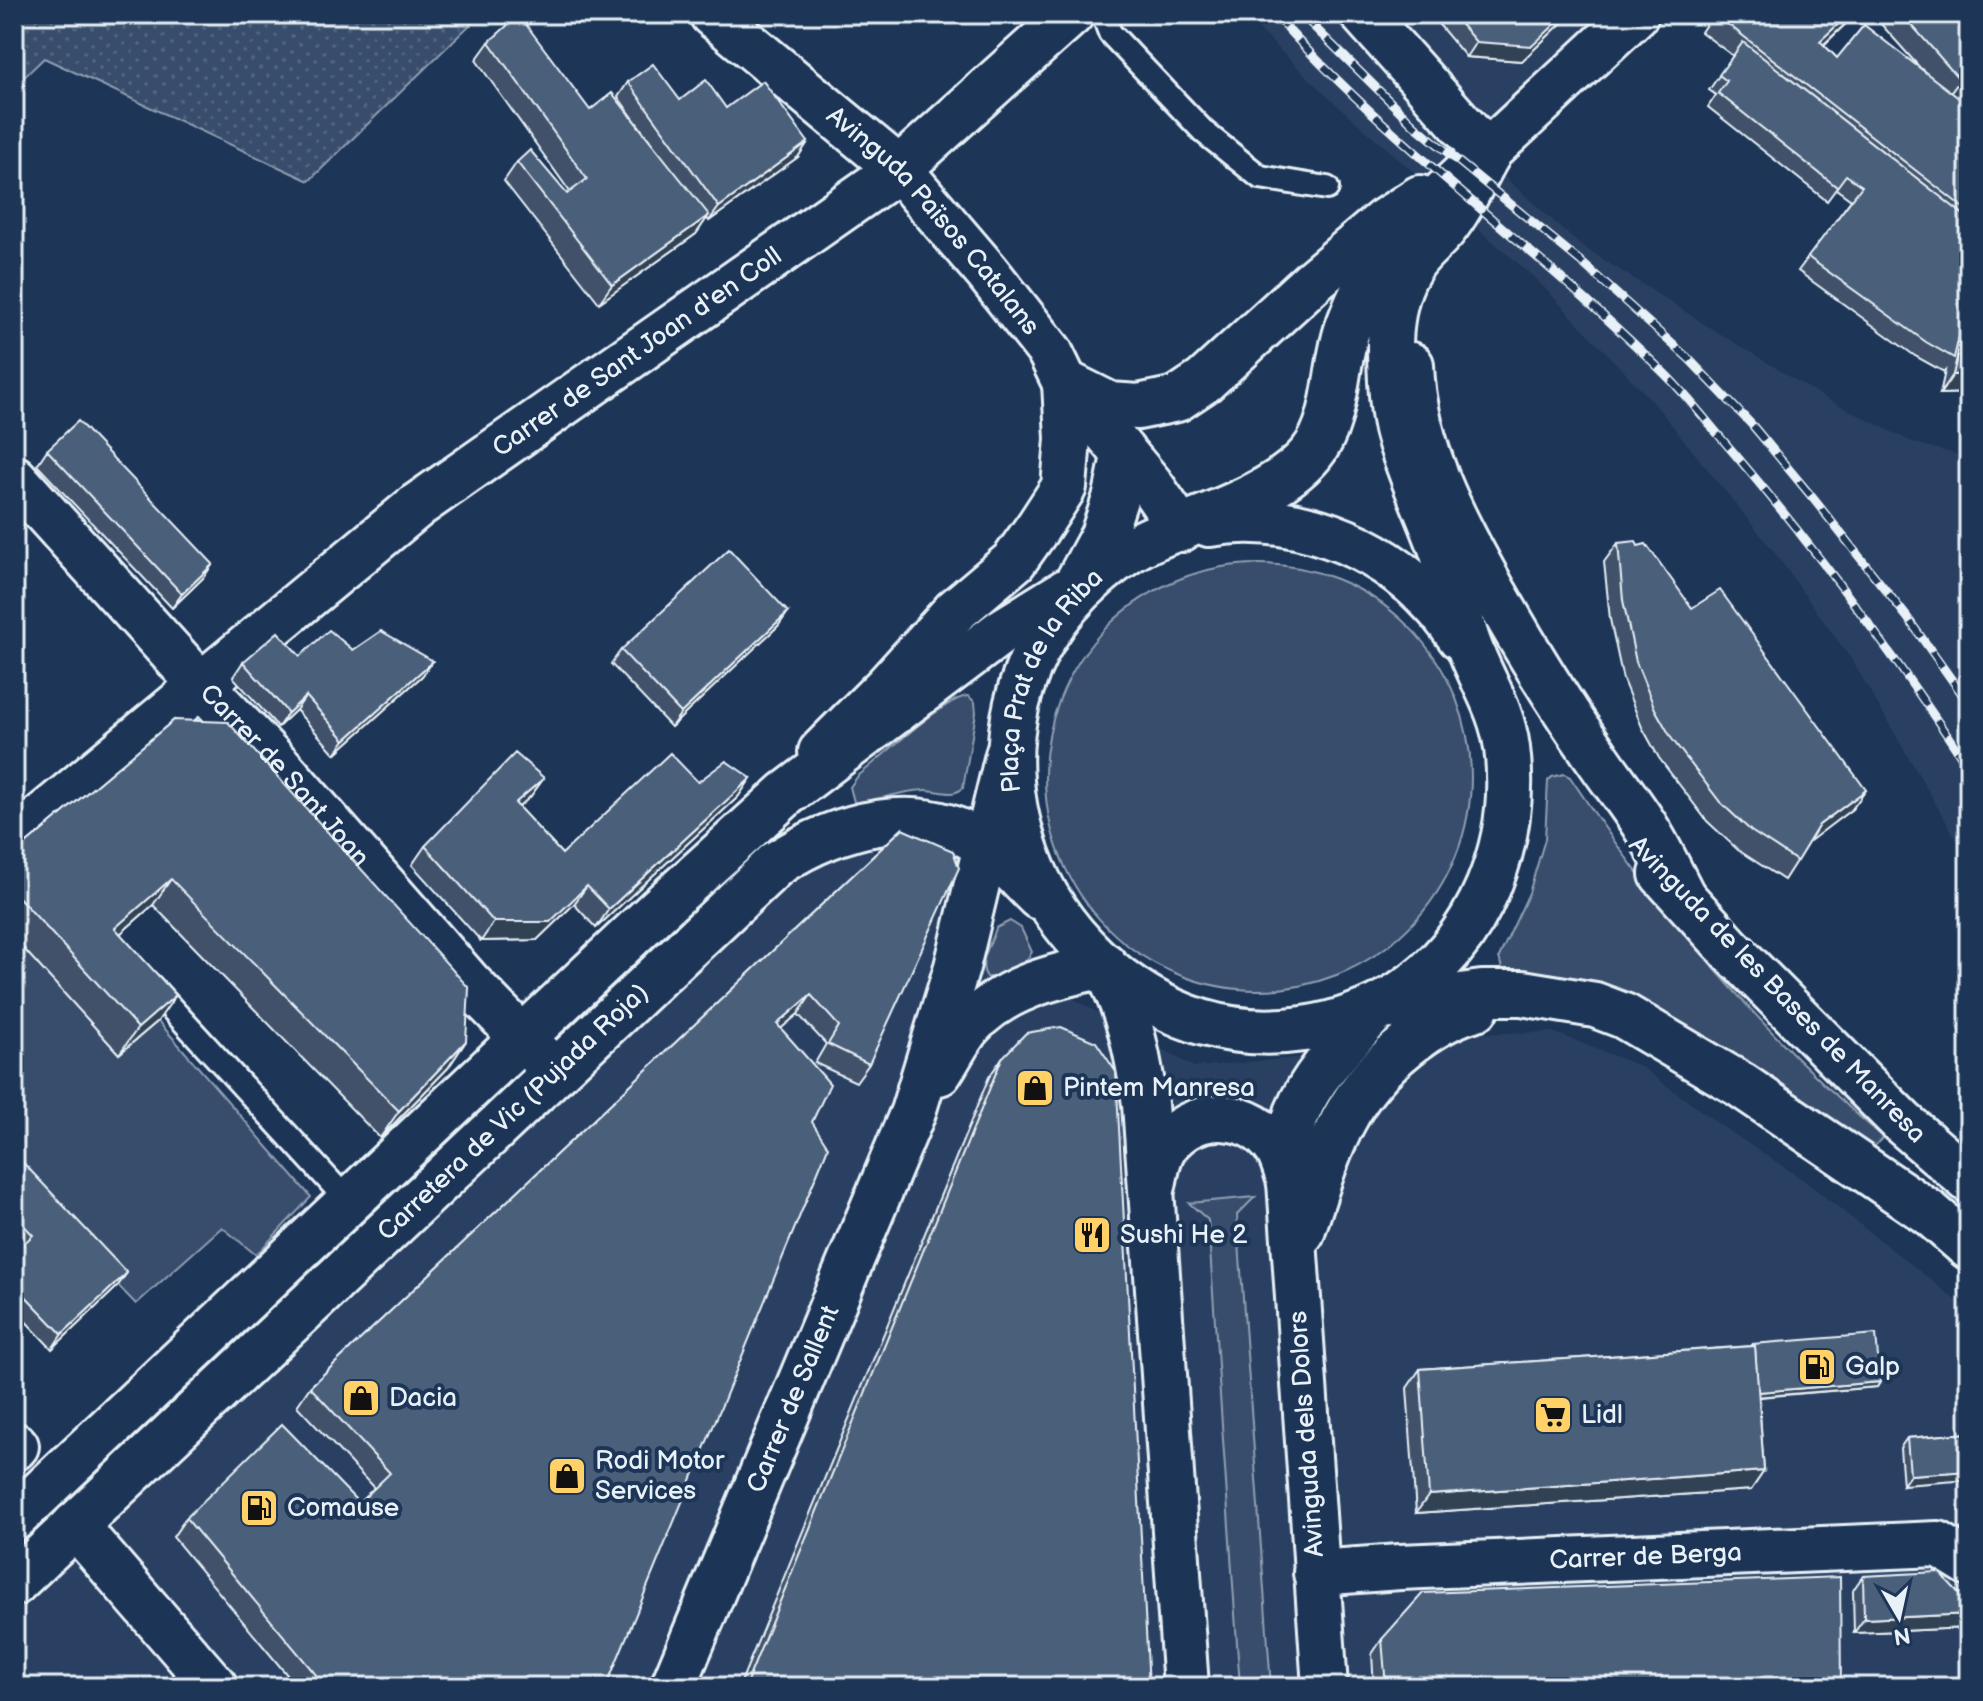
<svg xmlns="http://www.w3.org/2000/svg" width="1983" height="1701" font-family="'Balsamiq Sans',sans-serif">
<defs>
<pattern id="garden-dots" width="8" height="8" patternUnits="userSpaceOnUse" patternTransform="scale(2)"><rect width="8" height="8" fill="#374d6c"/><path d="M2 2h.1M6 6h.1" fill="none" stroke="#546782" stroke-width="1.8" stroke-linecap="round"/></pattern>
</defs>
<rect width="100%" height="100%" fill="#1d3557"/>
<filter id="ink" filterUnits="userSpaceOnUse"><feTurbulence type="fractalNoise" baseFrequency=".0125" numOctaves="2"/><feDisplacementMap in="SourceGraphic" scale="16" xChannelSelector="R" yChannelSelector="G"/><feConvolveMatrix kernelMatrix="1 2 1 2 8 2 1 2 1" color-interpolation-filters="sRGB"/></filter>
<g filter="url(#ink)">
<g fill="#2a4162">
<path d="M1243,14H1599L1466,142L1579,244L1706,325L1823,397L1912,442L1969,458V861L1853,662L1772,549L1654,403L1538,281L1329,98Z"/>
<path d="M871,850L1022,970L1194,1067L1371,1051L1456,1034L1553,1032L1640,1066L1723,1127L1802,1179L1969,1310V1687H14V1551L716,885Z"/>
</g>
<g fill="#374d6c" stroke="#909fb2" stroke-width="2">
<circle cx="1258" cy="777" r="213"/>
<path d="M968,696L975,702L976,713L963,788C952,798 939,790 926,790C901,790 877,802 854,802L850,787L858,776C880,759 944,698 968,696Z"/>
<path d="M1564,774L1570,777C1658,910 1762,1034 1883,1137L1873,1148L1817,1108L1616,990L1556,974L1502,969L1499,957L1529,893L1545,839L1548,781L1552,777Z"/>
<path d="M1010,921L1021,928L1032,952C1025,966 1002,979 987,977C976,962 992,944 996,928Z"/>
<path d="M14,938L119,1054L158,1021L311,1197L256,1255L222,1227L136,1304L14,1178Z"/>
<path d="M1255,1197L1237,1215L1271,1687H1240L1208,1220L1189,1203Z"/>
</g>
<path fill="url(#garden-dots)" stroke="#909fb2" stroke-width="2" d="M14,14H481L309,181L44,58L14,87Z"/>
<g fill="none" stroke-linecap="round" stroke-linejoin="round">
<defs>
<g id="service">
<path d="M1103,14L1110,33L1204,132L1260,177L1327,188"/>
<path d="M150,985L349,1202"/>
</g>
<g id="minor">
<path d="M1363,14L1488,154"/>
<path id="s1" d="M14,478L201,685L282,769L470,984L556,1072"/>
<path id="s2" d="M14,840L418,505L899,169L1071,14"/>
<path d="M939,1073C949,1058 958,1039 969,1026C1003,987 1056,976 1104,965"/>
<path d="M14,1448L16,1446"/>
<path d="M75,1525L215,1687"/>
<path id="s3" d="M1316,1573L1400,1567L1938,1544L1969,1563"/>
<path id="s4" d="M673,1687L913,1112L957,967L1008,755"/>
</g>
<g id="tertiary">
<path id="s5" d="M712,14L899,169L987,272L1050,352L1065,383L1150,484L1181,529"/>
<path d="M1411,365C1414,450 1456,524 1496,596C1527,651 1560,705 1596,756C1612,780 1630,802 1645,826C1659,848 1670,872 1682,895"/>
<path d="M1068,384L1110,405L1138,407L1177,399L1204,381L1313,281L1383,222L1420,198"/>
<path d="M1069,598L1103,535L1116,496L1124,456"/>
<path d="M821,752L887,686L955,611L1014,561L1038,527L1064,487L1068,439L1065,383"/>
<path d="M1662,874L1730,949L1903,1123L1969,1180"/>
<path d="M1104,965C1129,1008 1138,1055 1145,1104L1186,1687"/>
<path d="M1153,1186C1156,1170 1159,1151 1171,1139C1201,1108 1251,1112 1276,1147C1283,1157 1286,1170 1290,1182"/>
<path d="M1302,1232C1327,1157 1340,1098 1406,1046C1427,1029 1450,1015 1476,1008"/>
<path d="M1325,1687L1290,1182C1290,1159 1289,1135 1297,1113C1313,1073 1349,1039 1377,1008L1482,993H1522L1595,1005L1624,1016L1741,1085L1931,1214L1969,1247"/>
</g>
<g id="secondary">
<path id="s6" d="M1488,154C1474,178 1462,207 1444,229C1435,240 1423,249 1414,261C1396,284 1391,314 1390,343C1390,371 1391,402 1397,429C1407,468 1425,504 1439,542C1452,576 1456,612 1469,646C1482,681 1502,709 1507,748C1519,841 1481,942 1400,994C1342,1030 1267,1042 1201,1022C1123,997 1054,931 1027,854C991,752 1013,649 1095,577C1111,563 1129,549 1149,540C1198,518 1275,497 1311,454C1338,422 1334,369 1347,330C1358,298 1373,271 1391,242L1636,14"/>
<path d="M1209,524C1290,510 1378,543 1433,603C1443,613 1452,626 1460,637"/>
<path d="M14,1518L659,909L786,794L1001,632L1067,591"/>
<path id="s7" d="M14,1583L776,864C836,825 921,799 985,846C1005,860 1022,881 1039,897"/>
</g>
</defs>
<use href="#service" stroke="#e8f1f8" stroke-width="28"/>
<use href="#minor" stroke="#e8f1f8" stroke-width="50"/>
<use href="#tertiary" stroke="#e8f1f8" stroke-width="50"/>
<use href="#secondary" stroke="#e8f1f8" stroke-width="50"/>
<use href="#service" stroke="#1d3557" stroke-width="22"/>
<use href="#minor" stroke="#1d3557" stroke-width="44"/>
<use href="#tertiary" stroke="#1d3557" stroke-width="44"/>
<use href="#secondary" stroke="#1d3557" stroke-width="44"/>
<defs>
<g id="rail">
<path d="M1274,14C1393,147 1540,250 1666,375C1690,399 1711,427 1734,453C1819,553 1897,659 1969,768"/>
<path d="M1301,14L1414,125L1580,261L1689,359L1753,426L1812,497L1907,617L1969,704"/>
</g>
</defs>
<use href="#rail" stroke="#e8f1f8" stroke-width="9"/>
<use href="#rail" stroke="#1d3557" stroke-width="6" stroke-dasharray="18" stroke-linecap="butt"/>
</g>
<g fill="#3f5169" stroke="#e8f1f8" stroke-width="2">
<path d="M1430,14H1571L1522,61L1466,57Z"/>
<path d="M1713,14H1856L1824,45L1837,58L1922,70L1872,14H1969V393L1940,394L1945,371L1944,372L1915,356L1798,271L1851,200L1836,189L1827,201L1708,107L1716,95L1709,90L1733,56L1701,32Z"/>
<path d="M489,42L590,110L651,142L618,97L628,82L680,100L726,108L808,142L798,157L709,221L707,218L696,234L599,303L504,181L517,162L567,194L570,192L476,60Z"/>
<path d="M47,450L203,578L172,608L37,465Z"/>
<path d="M1618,543L1638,546L1692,608L1866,790L1852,809L1809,841L1784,880L1738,850L1707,821L1659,758L1642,727L1623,680L1610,619L1604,562Z"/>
<path d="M788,612L778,626L671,727L611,664L621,650Z"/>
<path d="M353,650L433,661L422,676L335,754L296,710L278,727L233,677L243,662Z"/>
<path d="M174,720L466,1041L448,1068L380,1138L153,905L120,934L158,1021L119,1054L14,938V854Z"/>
<path d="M544,778L530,797L518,807L562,854L698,782L751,778L738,797L596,928L574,904L537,940L481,941L412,865L425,846Z"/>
<path d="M902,829L869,1064L856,1082L815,1063L826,1044L798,1014L781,1028L812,1122L606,1687H297L173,1537L186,1518L359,1503L374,1488L297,1406L310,1387Z"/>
<path d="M1002,1058L1149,1687H739L989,1077Z"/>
<path d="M14,1153L117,1287L52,1349L14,1309V1253L21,1247L14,1240Z"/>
<path d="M1753,1344L1880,1382L1877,1387L1759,1397L1764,1471L1751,1490L1416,1513L1407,1388L1420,1369L1751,1346Z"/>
<path d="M1969,1433L1903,1485L1900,1448L1907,1438Z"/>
<path d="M1863,1576L1969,1604V1625L1967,1628L1854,1633L1853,1590Z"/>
<path d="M1382,1639L1841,1687H1374L1372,1654Z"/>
</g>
<g fill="#334255" stroke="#e8f1f8" stroke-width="2">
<path d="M1566,14H1571L1522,61L1466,57L1476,42Z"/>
<path d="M1849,14H1856L1807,60L1820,41Z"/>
<path d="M1969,79V84L1959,98H1947L1960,80Z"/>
<path d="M808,142L798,157L709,221L719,207Z"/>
<path d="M709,215L696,234L599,303L612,285Z"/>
<path d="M1969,374V393L1940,394L1953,375Z"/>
<path d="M213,564L203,578L172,608L182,594Z"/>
<path d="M788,612L778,626L671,727L681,713Z"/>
<path d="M433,661L422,676L335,754L345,740Z"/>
<path d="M306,696L296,710L278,727L288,713Z"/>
<path d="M544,778L530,797L502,822L515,803Z"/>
<path d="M751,778L738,797L596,928L609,909Z"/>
<path d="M1866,790L1852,809L1806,844L1819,825Z"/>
<path d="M171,879L153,905L97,954L115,928Z"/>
<path d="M587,886L574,904L537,940L481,941L494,922Z"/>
<path d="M176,995L158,1021L119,1054L138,1028Z"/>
<path d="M811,995L798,1014L764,1043L777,1024Z"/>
<path d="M466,1041L448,1068L380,1138L399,1111Z"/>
<path d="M127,1273L117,1287L52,1349L62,1334Z"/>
<path d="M1880,1382L1877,1387L1754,1397L1757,1392Z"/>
<path d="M1764,1471L1751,1490L1416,1513L1429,1495Z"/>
<path d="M1969,1471V1480L1903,1485L1910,1475Z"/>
<path d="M1969,1614V1625L1967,1628L1854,1633L1864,1619Z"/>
</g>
<g fill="#495e7a" stroke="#e8f1f8" stroke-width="2">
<path d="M1452,14H1566L1532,46L1476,42Z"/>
<path d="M1715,14H1849L1820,41L1837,58L1864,25L1969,106V212Z"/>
<path d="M1902,14H1969V79L1960,80Z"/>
<path d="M519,15L590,110L612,93L709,215L612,285L517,162L530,150L567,194L587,179L489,42Z"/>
<path d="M1743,42L1969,219V294L1954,358L1926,342L1808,257L1862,186L1846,175L1837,187L1718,93L1727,81L1719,75Z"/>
<path d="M653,64L680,100L706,80L726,108L763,81L808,142L719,207L628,82Z"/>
<path d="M1969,84V106L1968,105L1966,88Z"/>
<path d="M1969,304V374L1953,375Z"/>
<path d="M78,421L213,564L182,594L47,450Z"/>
<path d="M1636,541L1638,546L1646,544L1692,608L1720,590L1866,790L1819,825L1797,861L1751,831L1720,802L1672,739L1655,709L1636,662L1623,600L1618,543Z"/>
<path d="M729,549L788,612L681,713L621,650Z"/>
<path d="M329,630L353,650L381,631L433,661L345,740L306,696L288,713L243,662L278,632L300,656Z"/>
<path d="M174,720L228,722L469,988L466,1041L399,1111L171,879L115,928L176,995L138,1028L14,892V854Z"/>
<path d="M515,753L544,778L515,803L562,854L670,753L698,782L726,761L751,778L609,909L587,886L550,922H494L425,846Z"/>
<path d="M902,829L953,851L959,868L869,1064L828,1044L839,1026L811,995L777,1024L830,1084L812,1122L828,1147L606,1687H326L186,1518L282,1424L359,1503L390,1473L310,1387Z"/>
<path d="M1061,1027L1096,1042L1116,1072L1149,1687H745L1002,1058L1026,1033Z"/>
<path d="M14,1153L127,1273L62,1334L14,1284V1253L33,1235L14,1215Z"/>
<path d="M1876,1334L1880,1382L1758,1392L1755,1346H1753V1344Z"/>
<path d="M1755,1346L1764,1471L1429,1495L1420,1369Z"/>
<path d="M1969,1433V1471L1910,1475L1907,1438Z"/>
<path d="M1939,1572L1969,1604V1614L1864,1619L1863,1576Z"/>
<path d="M1840,1577L1841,1687H1386L1382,1639L1423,1593Z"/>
</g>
</g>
<defs>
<symbol id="shop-square" viewBox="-11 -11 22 22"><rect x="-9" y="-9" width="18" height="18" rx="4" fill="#ffd166" stroke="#1d3557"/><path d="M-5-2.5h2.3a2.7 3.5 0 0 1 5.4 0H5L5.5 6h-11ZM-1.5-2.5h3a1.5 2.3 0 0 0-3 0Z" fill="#111"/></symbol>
<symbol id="restaurant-square" viewBox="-11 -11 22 22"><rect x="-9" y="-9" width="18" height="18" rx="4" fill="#ffd166" stroke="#1d3557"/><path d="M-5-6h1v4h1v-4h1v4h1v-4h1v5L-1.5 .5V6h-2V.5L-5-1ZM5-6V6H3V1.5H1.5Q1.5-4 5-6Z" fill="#111"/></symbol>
<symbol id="fuel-square" viewBox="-11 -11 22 22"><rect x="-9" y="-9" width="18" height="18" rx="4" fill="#ffd166" stroke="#1d3557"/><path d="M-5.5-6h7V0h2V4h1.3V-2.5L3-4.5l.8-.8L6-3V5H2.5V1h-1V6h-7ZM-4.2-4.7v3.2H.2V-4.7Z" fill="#111"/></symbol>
<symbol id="supermarket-square" viewBox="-11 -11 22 22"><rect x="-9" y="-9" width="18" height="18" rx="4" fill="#ffd166" stroke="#1d3557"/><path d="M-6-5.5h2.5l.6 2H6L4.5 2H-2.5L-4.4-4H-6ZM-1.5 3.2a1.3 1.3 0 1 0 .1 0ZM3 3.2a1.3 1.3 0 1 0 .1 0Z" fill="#111"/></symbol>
</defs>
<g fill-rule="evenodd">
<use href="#shop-square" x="1013" y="1066" width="44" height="44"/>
<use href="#restaurant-square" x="1070" y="1213" width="44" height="44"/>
<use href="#fuel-square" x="1795" y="1345" width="44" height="44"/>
<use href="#shop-square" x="339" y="1376" width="44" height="44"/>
<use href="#supermarket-square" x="1531" y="1393" width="44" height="44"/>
<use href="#shop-square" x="545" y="1454" width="44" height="44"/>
<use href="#fuel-square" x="237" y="1486" width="44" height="44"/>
</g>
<g text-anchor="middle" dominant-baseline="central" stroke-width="8" stroke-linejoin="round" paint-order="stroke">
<g font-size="26" fill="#e8f1f8" stroke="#1d3557">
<text stroke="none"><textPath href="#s5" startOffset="304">Avinguda Països Catalans</textPath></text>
<text stroke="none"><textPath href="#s2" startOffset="792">Carrer de Sant Joan d'en Coll</textPath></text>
<text stroke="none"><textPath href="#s6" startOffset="1568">Plaça Prat de la Riba</textPath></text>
<text stroke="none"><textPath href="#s1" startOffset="402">Carrer de Sant Joan</textPath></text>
<text transform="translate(1777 990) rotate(46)">Avinguda de les Bases de Manresa</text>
<text stroke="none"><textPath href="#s7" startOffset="686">Carretera de Vic (Pujada Roja)</textPath></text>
<text stroke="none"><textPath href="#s4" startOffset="312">Carrer de Sallent</textPath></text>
<text transform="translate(1307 1434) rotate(-94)">Avinguda dels Dolors</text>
<text stroke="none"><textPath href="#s3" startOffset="330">Carrer de Berga</textPath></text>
</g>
<g font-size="26" fill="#e8f1f8" stroke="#1d3557" text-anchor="start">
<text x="1063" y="1088">Pintem Manresa</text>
<text x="1120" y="1235">Sushi He 2</text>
<text x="1845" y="1367">Galp</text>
<text x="389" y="1398">Dacia</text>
<text x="1581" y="1415">Lidl</text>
<text x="595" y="1461">Rodi Motor<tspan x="595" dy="30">Services</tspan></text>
<text x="287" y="1508">Comause</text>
</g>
</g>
<rect width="1983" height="1701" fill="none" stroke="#1d3557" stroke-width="48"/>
<rect x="24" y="24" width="1935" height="1653" fill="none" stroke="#e8f1f8" stroke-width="3" filter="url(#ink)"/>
<g transform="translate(1899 1617) rotate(171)" stroke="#1d3557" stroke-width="6" paint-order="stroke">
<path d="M0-6L14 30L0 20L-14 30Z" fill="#e8f1f8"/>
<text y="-12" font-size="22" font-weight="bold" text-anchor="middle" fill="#e8f1f8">N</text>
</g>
</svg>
